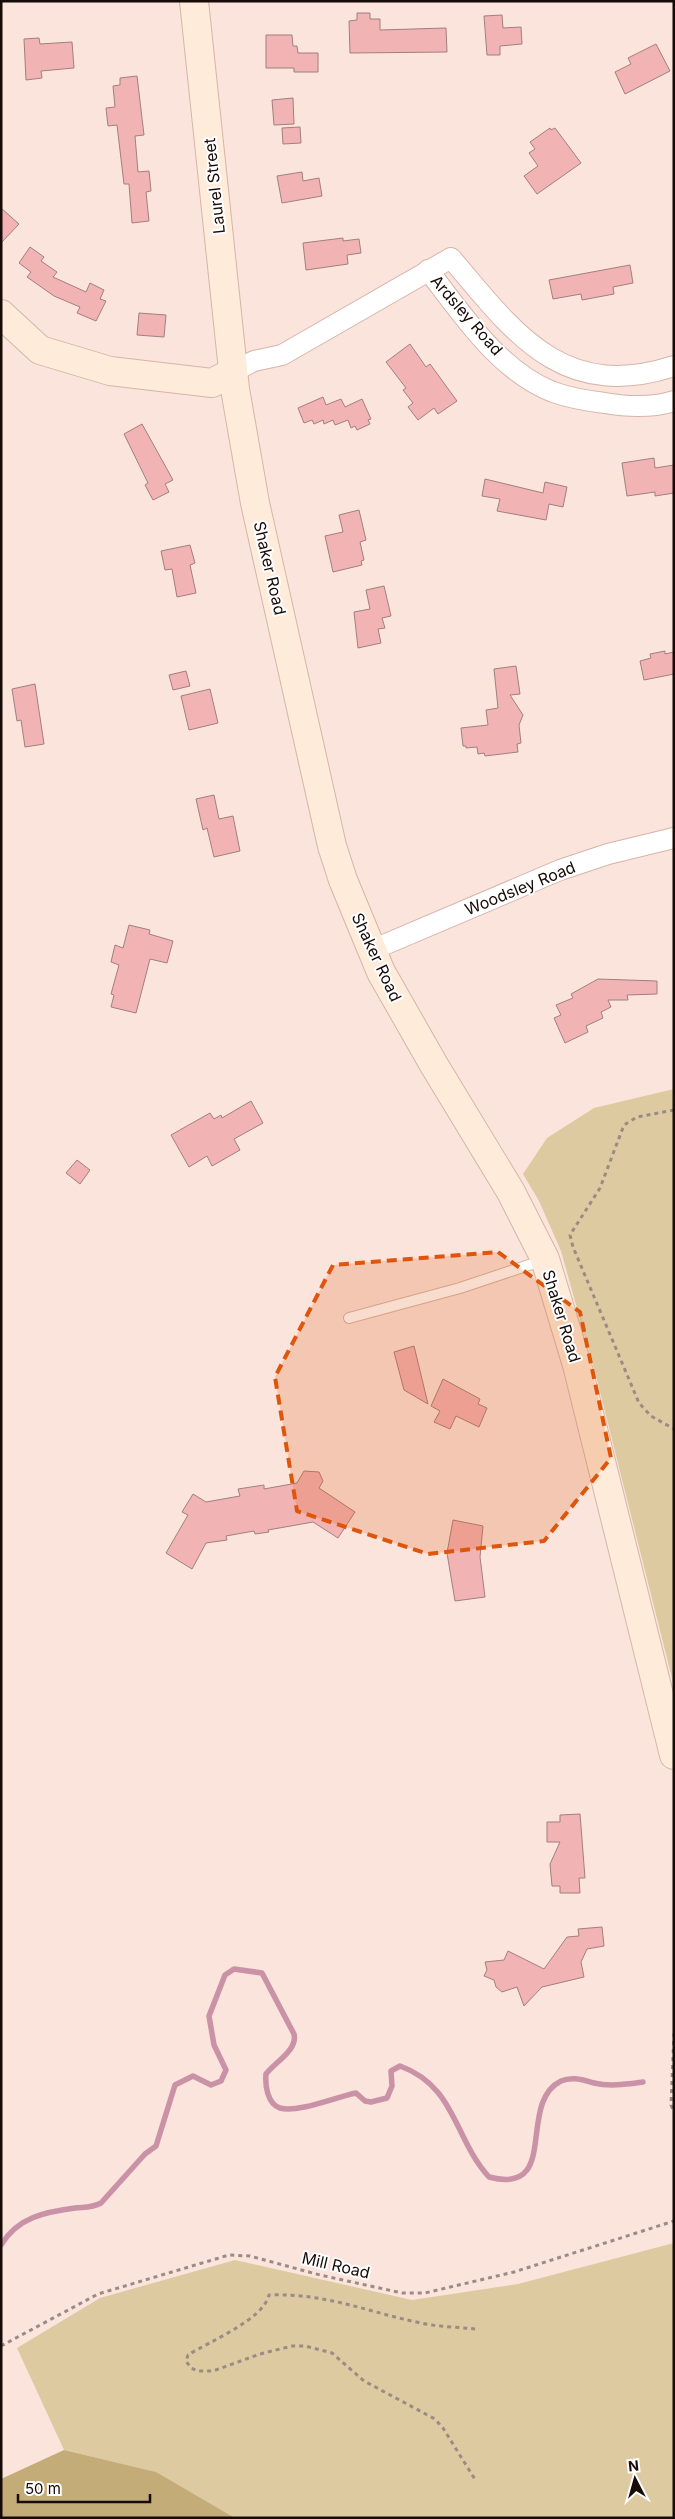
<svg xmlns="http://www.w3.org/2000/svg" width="675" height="2519" font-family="Inter,sans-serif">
<rect width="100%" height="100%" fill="#fae4dc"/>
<g fill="#ddcaa1">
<path d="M674,1089V1686L597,1380L561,1251L539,1201L523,1174L547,1138L594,1108Z"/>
<path d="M674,2243V2518H235L155,2472L64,2450L17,2348L100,2298L235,2260L412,2300L518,2284Z"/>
</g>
<path fill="#c4ac79" d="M64,2450L156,2472L235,2518H1V2479Z"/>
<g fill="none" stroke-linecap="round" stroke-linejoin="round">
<path stroke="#ca92a7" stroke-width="5.5" d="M1,2245C18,2217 45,2212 75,2208C84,2207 92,2208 101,2203L145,2154L156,2146L175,2085L193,2076L211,2085L221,2081L226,2070L214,2045L209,2016L225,1975L234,1969L262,1973L294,2034C298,2050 275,2062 266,2074C265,2084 267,2104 280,2108C298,2113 336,2097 356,2093L365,2101L371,2102L387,2098L392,2086L391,2071L400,2066C456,2086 454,2139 489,2177C561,2196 516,2103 561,2081C572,2076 583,2080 594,2083C610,2087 628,2084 643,2082"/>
</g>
<g fill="#f2b3b4" stroke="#a27f7f">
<path d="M357,13H370V19H380V30L446,28L447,52L350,53L349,21L357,20Z"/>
<path d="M502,15L503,28L521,27L522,44L500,46V55H487L484,16Z"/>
<path d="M266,35H292L293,46H297L298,53H318V72H294V68H266Z"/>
<path d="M39,38L40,44L72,42L74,68L41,71L42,78L26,80L24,39Z"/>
<path d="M656,44L670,71L625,94L615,72L631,64L628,58Z"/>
<path d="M137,76L144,135L135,136L138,172L149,171L151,191L146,192L149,221L132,223L129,184H124L117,125L108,126L106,108L115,107L113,86L120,85V78Z"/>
<path d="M293,98L294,124L274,125L272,100Z"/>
<path d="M300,127L301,143L283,144L282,128Z"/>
<path d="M550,128L551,130L555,128L581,163L537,194L524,176L538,166L529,153L535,149L530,142Z"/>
<path d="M302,172L303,181L319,178L322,196L282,203L277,176Z"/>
<path d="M1,208L19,224L1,243Z"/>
<path d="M343,238V241L359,239L361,253L347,255L348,264L306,270L303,243Z"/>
<path d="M30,247L44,257L41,261L57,272L53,277L86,292L90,283L104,290L100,299L106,301L96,321L77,313L80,307L54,296L27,277L31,272L19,263Z"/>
<path d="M630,265L633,283L613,287L614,294L582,300L581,294L553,299L549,280Z"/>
<path d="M139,313L166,315L164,337L137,335Z"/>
<path d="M410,344L426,367L430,364L457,401L438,414L434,408L418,420L408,407L413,403L403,390L406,388L386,362Z"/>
<path d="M323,397L326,405L341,399L345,407L362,399L371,419L368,420L370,424L357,430L355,426L351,428L348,420L335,425L333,420L324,424L323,420L314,424L312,420L304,423L298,408Z"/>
<path d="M142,424L173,480L165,484L169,492L153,500L145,485L148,483L124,434Z"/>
<path d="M654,458L655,468L674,465V493L655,496V492L627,496L622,463Z"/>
<path d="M485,479L543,493L545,482L567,487L563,507L549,504L546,520L497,511L500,499L482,496Z"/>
<path d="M359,510L366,540L360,542L364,560L361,561L362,565L333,572L325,536L343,532L339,515Z"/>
<path d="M190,545L195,563L190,565L196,593L177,597L172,569L165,570L161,551Z"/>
<path d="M384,586L391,616L382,618L385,628L378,629L381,643L358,648L354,612L370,609L366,590Z"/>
<path d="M665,651V654L674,652V674L644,680L640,661L651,658L650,654Z"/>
<path d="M516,666L520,694L510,695L523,715L519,725L521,743L517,744L518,752L485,756L484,753L478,754L477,747L466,748V746H463L461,728L488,725L486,710L498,708L494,669Z"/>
<path d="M186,671L190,686L173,690L169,675Z"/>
<path d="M35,684L44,744L25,747L21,720L17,721L12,689Z"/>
<path d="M210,689L218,723L189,730L181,696Z"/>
<path d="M214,795L219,819L233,816L240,851L214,857L207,828L203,830L196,799Z"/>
<path d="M129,925L150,930L149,934L173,941L167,963L150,959L136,1013L111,1007L114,995L111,994L119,965L111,962L115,945L123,948Z"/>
<path d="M598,979L657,981V994L627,995L628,1000H608L611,1007L601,1012L603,1018L586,1026L588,1032L565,1043L554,1018L561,1015L556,1005L573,998L571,994Z"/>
<path d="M251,1101L263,1123L234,1139L240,1150L212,1166L207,1156L189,1167L171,1135L210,1113L214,1119L221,1115L222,1118Z"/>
<path d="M77,1160L90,1170L80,1184L66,1173Z"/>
<path d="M414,1346L428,1404L404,1390L394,1352Z"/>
<path d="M443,1379L480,1399L478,1404L487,1408L479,1427L456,1416L450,1429L434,1422L440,1411L431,1406Z"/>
<path d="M304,1471L319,1472L323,1481L319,1488L355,1512L338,1538L313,1522L268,1530L269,1532L255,1534L254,1531L226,1536L227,1540L206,1543L192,1569L166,1553L188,1515L182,1512L193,1494L206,1502L240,1496L238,1489L264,1485V1489L297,1483Z"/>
<path d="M453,1520L483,1526L480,1557L485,1597L455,1601L447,1553Z"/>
<path d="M580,1814L585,1878H579L580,1893H560V1886H552L550,1864L560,1842H547V1822H560V1815Z"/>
<path d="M602,1927L604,1946L587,1949L581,1962L584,1977L542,1987L524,2006L517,1987L502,1992L496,1987L494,1980L484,1976L487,1970L485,1962L504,1960L508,1951L544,1969L567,1937L579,1936L578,1929Z"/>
</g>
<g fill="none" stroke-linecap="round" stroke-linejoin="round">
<defs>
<path id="lane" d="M349,1318L460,1288L544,1260"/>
<g id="street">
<path d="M428,270C462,314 499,371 553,392C570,398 588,401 605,403C628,407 652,408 674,401"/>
<path d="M233,372L254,361L282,355L451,258C515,334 563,402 674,366"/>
<path d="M372,950L560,870L608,854L674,838"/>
</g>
<g id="secondary">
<path d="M194,1L235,389L255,503L332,846L343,880L381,972L434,1065L511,1192L545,1259L577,1365L674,1755"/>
<path d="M1,314L40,350L110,371L212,383L233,372"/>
</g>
</defs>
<use href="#lane" stroke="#d7b4a8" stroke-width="12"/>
<use href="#street" stroke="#d7b4a8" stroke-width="22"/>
<use href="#secondary" stroke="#d7b4a8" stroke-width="30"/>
<g stroke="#9c8b85" stroke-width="3" stroke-dasharray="4 4" stroke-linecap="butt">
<path d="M674,1110L637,1117L624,1125L600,1188L570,1235L573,1247L639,1403L651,1416L674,1429"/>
<path d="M674,2033L671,2105L674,2112"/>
<path d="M475,2329C458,2327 439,2327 421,2323C367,2312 327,2293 269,2295C263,2320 210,2341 188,2355L186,2361L191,2368L198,2371H213L260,2354L292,2346H305L332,2353L364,2381L435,2419L443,2428L476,2481"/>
<path d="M1,2346L98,2294L229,2255L250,2256L320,2275L402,2293H425L514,2272L674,2221"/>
</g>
<use href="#lane" stroke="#fff" stroke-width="10"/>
<use href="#street" stroke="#fff" stroke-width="20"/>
<use href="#secondary" stroke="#feebd9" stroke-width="28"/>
</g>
<path fill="#de550c" fill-opacity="0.2" stroke="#de550c" stroke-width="4" stroke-dasharray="10 6" stroke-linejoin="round" d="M498,1252L580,1312L611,1458L544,1541L428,1554L297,1511L275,1377L333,1265Z"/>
<g text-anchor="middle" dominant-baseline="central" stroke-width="4" stroke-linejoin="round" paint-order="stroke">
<g font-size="16" fill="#160b07" stroke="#fff">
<text transform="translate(214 186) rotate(-96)">Laurel Street</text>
<text transform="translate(467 315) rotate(49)">Ardsley Road</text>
<text transform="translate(270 568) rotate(77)">Shaker Road</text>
<text transform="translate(520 888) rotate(-22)">Woodsley Road</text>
<text transform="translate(377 957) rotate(65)">Shaker Road</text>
<text transform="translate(562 1316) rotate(73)">Shaker Road</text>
<text transform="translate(336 2265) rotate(13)">Mill Road</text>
</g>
</g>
<rect width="675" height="2519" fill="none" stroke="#160b07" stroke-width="5"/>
<g transform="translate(635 2479) rotate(354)" stroke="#ffffff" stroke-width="4" paint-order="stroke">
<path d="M0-4L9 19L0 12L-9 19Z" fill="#160b07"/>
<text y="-8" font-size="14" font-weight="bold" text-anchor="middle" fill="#160b07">N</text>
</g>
<path d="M18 2494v8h132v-8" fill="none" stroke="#160b07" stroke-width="2.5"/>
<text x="25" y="2494" font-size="15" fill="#160b07" stroke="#ffffff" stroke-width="4" paint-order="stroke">50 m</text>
</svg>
